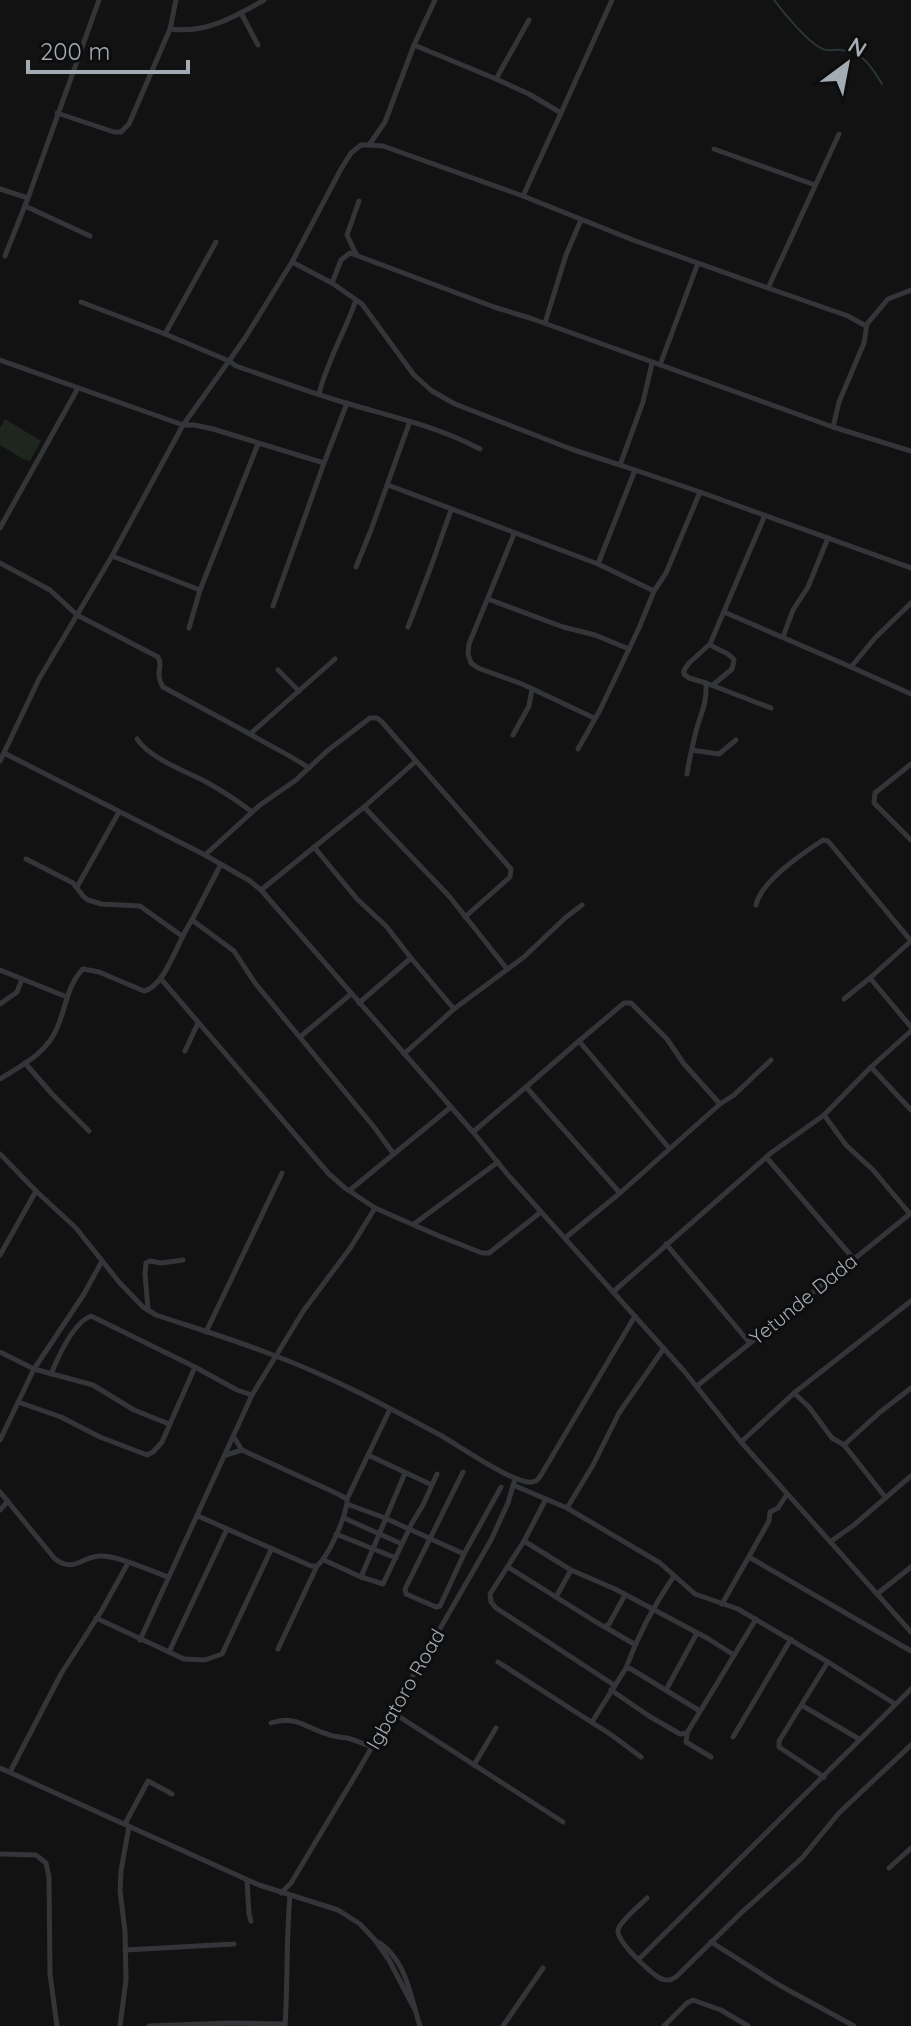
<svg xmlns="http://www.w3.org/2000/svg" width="911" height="2026" font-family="Quicksand,sans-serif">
<rect width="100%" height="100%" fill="#121213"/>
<path fill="#1e261e" d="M5,419L41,441L30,461L23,459L0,445V428Z"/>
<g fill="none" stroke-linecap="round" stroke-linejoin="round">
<path stroke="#2a3539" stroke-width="2" d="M774,0C783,12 809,44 823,49C828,52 835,49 841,50C863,51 872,68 882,84"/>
<g stroke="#333538" stroke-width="5">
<path d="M435,0L414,45L385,122L369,145L383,146L523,196L633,240L768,288L839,134"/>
<path d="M241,13L258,45"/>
<path d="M170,29C206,34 234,17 264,0"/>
<path d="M414,45L496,79L529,20"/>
<path d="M496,79L529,94L561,113L612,0"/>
<path d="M57,113L114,132H121L129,124L170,29L176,0"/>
<path d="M369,145H361L351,153L341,169L292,262L332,283L341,260L350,253L494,307L530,318L833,427L839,402L864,343L867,324L888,299L911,290"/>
<path d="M714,149L815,185"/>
<path d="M0,189L28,198L99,0"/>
<path d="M523,196L561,113"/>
<path d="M25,206L90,236"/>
<path d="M216,242L165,334L229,361L183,425H194L213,429L324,463L347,403"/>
<path d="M356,254L347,235L359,201"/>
<path d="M5,256L28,198"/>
<path d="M292,262L245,338L229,361L236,366C274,379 311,393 349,404C394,417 439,427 480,449"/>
<path d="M332,283L362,304L414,375L432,391L455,404L571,449L620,465"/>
<path d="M768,288L848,316L866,326"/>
<path d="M81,302L165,334"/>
<path d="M545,323L566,255L581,220"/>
<path d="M0,360L183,425L112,556L39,679L0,761"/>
<path d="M660,365L698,263"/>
<path d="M319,394C327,361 345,332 356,300"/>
<path d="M833,427L911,451"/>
<path d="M635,470L620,465L643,402L652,363"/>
<path d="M388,485L598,564"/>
<path d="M765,515L710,644L689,663L684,670V674L689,678L706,683L771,708"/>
<path d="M0,528L78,388"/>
<path d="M514,534L469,644L468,654L471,663L478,668L522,684L594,718"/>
<path d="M112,556L200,590"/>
<path d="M0,563L50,590L77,615L158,657C164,667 154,672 163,687L250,734L335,659"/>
<path d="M356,567L371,530L410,421"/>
<path d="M654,591L598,564L635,470L700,492"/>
<path d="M488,599L563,627L595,635L629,649"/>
<path d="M911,603L875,638L851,667L911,694"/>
<path d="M273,606L324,463"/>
<path d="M724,612L851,667"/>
<path d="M408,627L432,564L451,510"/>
<path d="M189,628L200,590L258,444"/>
<path d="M783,637L793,610L808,587L828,538"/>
<path d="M710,644C717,651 729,651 734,660L732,669L713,685"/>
<path d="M278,670L299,691"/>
<path d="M250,734C270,746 290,755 309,768"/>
<path d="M513,735L529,706L532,689"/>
<path d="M137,739C150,759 188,772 208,783C224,792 238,801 252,812"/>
<path d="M578,749L600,710L639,628L654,591L666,573L700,492L911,568"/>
<path d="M692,750L719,754L736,740"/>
<path d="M4,753L205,855L250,881L261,890L473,1132L508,1175L684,1371L741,1442L911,1632"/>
<path d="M911,764L875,793L874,803L911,840"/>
<path d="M687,774C689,761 692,748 695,735C700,714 707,706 706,683"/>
<path d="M364,807L449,896L507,969"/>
<path d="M314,847L357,899L386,926L411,958L359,1003"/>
<path d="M205,855L260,805L296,780L327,751L370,718H377L381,721L511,869L510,877L465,917"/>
<path d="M26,859L73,883L83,896L88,900L101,904L140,906L182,936"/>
<path d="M77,887L119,812"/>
<path d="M261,890L364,807L416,761"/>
<path d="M756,905C761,881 803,853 823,840L828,841L911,941L870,978L911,1027"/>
<path d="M192,920L221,864"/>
<path d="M0,970L67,997"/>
<path d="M161,979L329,1174L345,1188L375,1208L439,1236L482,1253H489L541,1212"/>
<path d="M844,999L870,978"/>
<path d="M0,1004L17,992L22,979"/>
<path d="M454,1009L524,957L565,918L582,905"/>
<path d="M300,1037L351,994"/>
<path d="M579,1041L624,1003H631L667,1039L684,1064L720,1104"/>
<path d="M185,1051L198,1023"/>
<path d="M404,1054L454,1009L411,958"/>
<path d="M25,1063L52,1094L89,1131"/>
<path d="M871,1067L911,1110"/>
<path d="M0,1079C22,1065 47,1053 57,1028C66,1008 67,985 83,969L99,972L144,991C166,986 178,939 192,920L234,951L255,983L374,1127L393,1153"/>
<path d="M526,1087L579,1041L669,1148"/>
<path d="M824,1115L846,1145L873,1170L910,1214"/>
<path d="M473,1132L526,1087L620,1193L565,1238"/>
<path d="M0,1154L36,1191L76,1228L119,1282L143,1307L156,1315C195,1328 235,1340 273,1355C330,1376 386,1406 440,1435C458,1445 515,1485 532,1482C538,1481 538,1479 541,1475L635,1316"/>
<path d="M766,1157L853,1258"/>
<path d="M350,1190L451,1107"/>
<path d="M620,1193L720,1104L734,1095L771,1060"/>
<path d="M414,1224L498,1162"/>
<path d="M666,1244L749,1342"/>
<path d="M0,1255L36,1191"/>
<path d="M613,1292L771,1153L824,1115L871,1067L911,1031"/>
<path d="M148,1309L145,1274L146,1263L150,1261L161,1263L183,1260"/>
<path d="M206,1332L282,1173"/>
<path d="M0,1352L34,1369L93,1385L134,1410L169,1424"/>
<path d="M51,1374C58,1357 74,1322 91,1316L195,1367L237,1390L252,1395"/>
<path d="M697,1386L911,1213"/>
<path d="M794,1393L809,1407L832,1438L844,1445L852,1455L886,1498"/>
<path d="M18,1402L61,1417L100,1437L147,1455L153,1452L162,1442L195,1367"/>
<path d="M235,1439L242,1450L338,1494L347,1499V1504L385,1518L464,1554"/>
<path d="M0,1440L34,1369L84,1294L102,1261"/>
<path d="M741,1442L794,1393L911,1301"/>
<path d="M844,1445L879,1413L911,1388"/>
<path d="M226,1455L242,1450"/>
<path d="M368,1455L432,1485"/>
<path d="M463,1472L405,1589L406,1594L436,1607L440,1606L464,1554L501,1487"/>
<path d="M513,1485L567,1508L660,1563L695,1594L738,1609L828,1662L895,1704"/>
<path d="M0,1492L55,1559C76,1574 82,1555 102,1556C119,1556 151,1571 168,1577"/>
<path d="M347,1499L390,1409"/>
<path d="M546,1499L524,1541L490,1594L491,1602L496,1608L614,1685"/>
<path d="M567,1508L593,1465L619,1413L664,1348"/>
<path d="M0,1510L8,1501"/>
<path d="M198,1516L311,1566H317C330,1554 343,1522 347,1504"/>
<path d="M344,1518L402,1544"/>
<path d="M336,1534L396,1558"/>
<path d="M524,1541L571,1570L615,1589L707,1638L734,1655"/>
<path d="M830,1542L854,1525L911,1476"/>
<path d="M749,1557L911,1651"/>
<path d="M324,1560L361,1577L383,1584L412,1523L423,1505L437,1474"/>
<path d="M508,1567L604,1627L609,1624L625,1595"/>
<path d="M361,1577L405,1473"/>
<path d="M877,1594L911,1567"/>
<path d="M556,1597L571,1570"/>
<path d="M722,1604L769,1521L770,1512L778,1508L787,1494"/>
<path d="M96,1618L184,1659L205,1660L222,1654L271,1550"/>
<path d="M605,1627L634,1644"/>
<path d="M140,1640L252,1395L304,1310L351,1247L375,1208"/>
<path d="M278,1649L317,1566"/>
<path d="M169,1652L227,1529"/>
<path d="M498,1662L613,1736L641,1757"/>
<path d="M626,1668C638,1635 654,1605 674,1576"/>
<path d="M611,1690L649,1716L680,1734L687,1733L756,1619"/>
<path d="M666,1690L697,1633"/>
<path d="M803,1706L859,1739"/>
<path d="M392,1712L563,1822"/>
<path d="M592,1722L626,1668L631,1669L700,1711"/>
<path d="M271,1723C295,1715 305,1727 327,1734C334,1737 340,1737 347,1738C355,1740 364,1744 372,1747"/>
<path d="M687,1734L686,1742L711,1757"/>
<path d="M733,1737L791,1639"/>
<path d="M474,1765L496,1728"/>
<path d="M0,1768L259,1885L338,1910L360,1924L375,1940L389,1960L414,2008"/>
<path d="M10,1772L61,1674L102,1610L128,1563"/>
<path d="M824,1777L779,1747V1741L828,1662"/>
<path d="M125,1824L148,1781L172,1794"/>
<path d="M0,1854L36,1855L46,1863L49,1877L50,1974L57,2026"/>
<path d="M889,1868L911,1848"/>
<path d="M247,1880L249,1914L251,1921"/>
<path d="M281,1893L291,1883L361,1766L491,1540L508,1503L515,1479"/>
<path d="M647,1898C640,1905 620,1921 618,1930C616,1941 649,1971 658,1977C663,1980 665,1980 670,1980L676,1977L741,1913L802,1858L839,1813L911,1745"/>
<path d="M711,1942L779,1985L854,2026"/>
<path d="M380,1943C407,1962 410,1996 420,2026"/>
<path d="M125,1950L234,1944"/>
<path d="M639,1959L911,1689"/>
<path d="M285,2025C288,1982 286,1939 290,1896"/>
<path d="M120,2026L126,1980L125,1931L120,1891L121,1871L129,1826"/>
<path d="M149,2026L231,2023L285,2024"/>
<path d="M503,2026L543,1968"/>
<path d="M664,2026L687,2003L693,2000L721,2010L748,2026"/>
</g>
</g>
<g text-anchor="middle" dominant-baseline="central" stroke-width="6" stroke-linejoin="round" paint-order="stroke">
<g font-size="20" fill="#a3abb4" stroke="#0d0d0e">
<text transform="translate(803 1299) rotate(-39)">Yetunde Dada</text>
<text transform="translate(405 1689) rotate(-60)">Igbatoro Road</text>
</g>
</g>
<g transform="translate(847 64) rotate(32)" stroke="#0d0d0e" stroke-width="6" paint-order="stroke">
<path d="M0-6L14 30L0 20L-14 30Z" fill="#a3abb4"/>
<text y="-12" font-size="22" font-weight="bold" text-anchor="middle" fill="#a3abb4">N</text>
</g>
<path d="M28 60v12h160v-12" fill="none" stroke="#a3abb4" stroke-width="4"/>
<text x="40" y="60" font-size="24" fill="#a3abb4" stroke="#0d0d0e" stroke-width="6" paint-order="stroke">200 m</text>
</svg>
